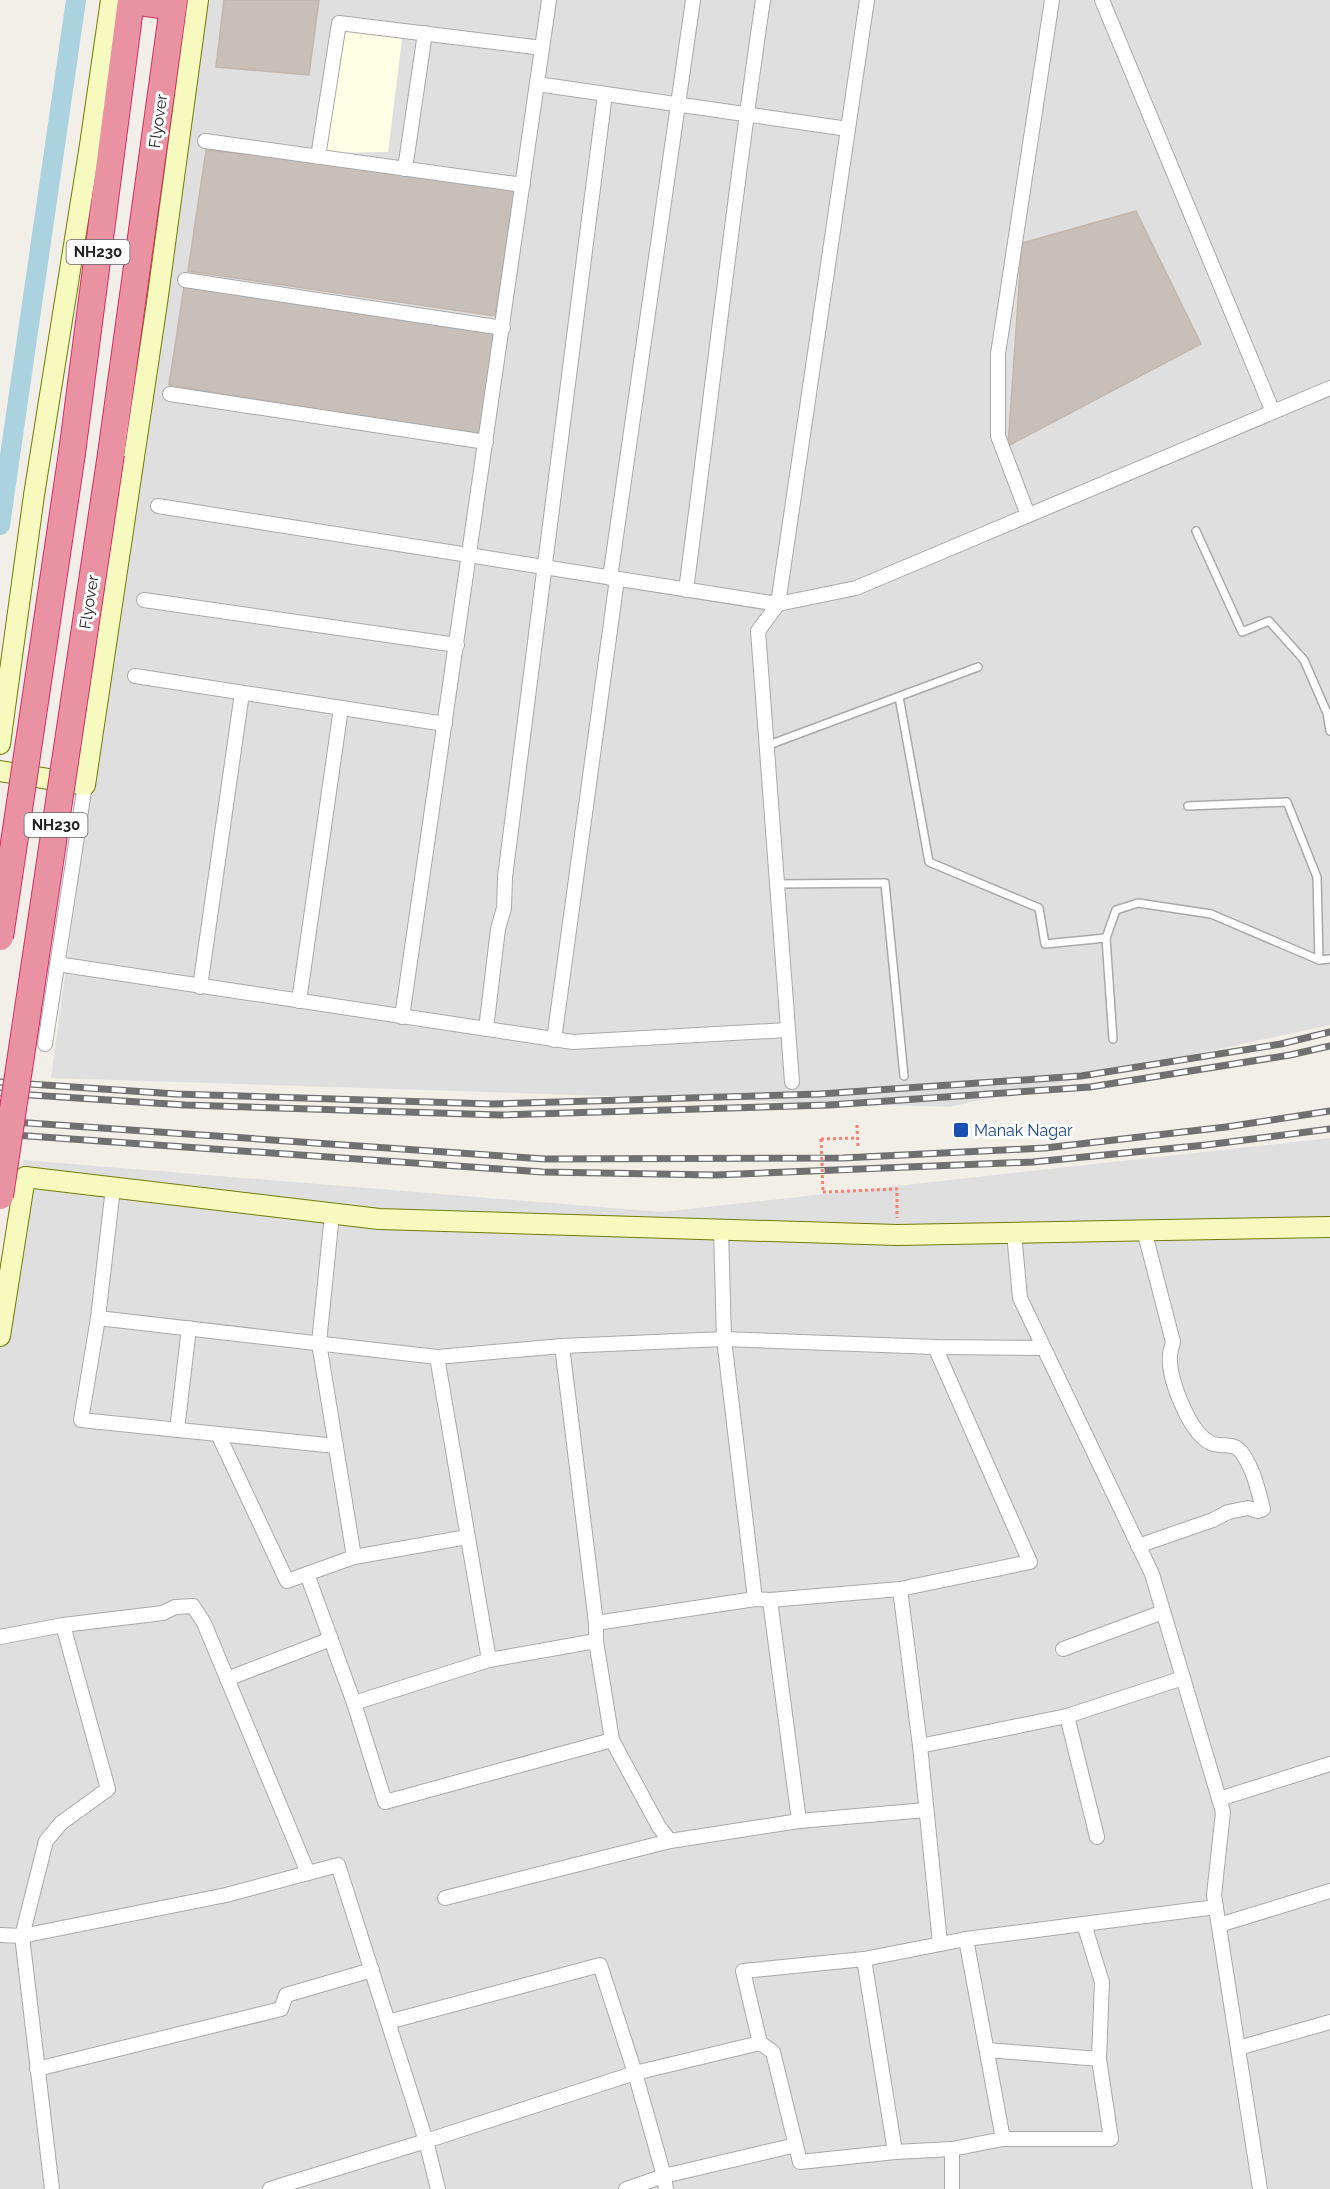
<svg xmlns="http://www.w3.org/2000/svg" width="1330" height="2189" font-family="Raleway,sans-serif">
<rect width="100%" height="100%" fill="#f2efe9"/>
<g fill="#e0dfdf">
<path d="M198,0H1330V1025L949,1107L51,1078Z"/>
<path d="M1330,1138V2189H0V1314L23,1160L662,1212Z"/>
</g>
<path fill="#ffffe5" d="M346,29L402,39L388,152L325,153Z"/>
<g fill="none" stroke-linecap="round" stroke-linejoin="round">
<path stroke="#aad3df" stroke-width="20" d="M0,525L76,0"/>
</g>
<g fill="#c7bfb8" stroke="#c4b6ab" stroke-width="1.5">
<path d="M224,0H319L309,75L216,67Z"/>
<path d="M206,150L516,184L495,316L188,271Z"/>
<path d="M1136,211L1201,344L1008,446L1022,243Z"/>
<path d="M185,280L494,333L479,435L169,385Z"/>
</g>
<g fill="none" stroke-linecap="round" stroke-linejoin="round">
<defs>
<g id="lane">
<path d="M1196,531L1242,632L1269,621L1304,660L1327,713L1330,731"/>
<path d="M899,697L929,862L1039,908L1045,944L1106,938"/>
<path d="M766,746L978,667"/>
<path d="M1188,806L1287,802L1317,877L1319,960"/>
<path d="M777,884L885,883L904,1076"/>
<path d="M1113,1039L1106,938L1116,910L1138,903L1211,914L1319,960L1330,959"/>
</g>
<g id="street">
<path d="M1102,0L1273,412"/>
<path d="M537,84L848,129"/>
<path d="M205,141L523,185"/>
<path d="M318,157L339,23L542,48"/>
<path d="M405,169L425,33"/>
<path d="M185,280L503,328"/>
<path d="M170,394L486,442"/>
<path d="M158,506L778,604L856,588L1330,388"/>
<path d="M1028,515L998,436V354L1052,0"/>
<path d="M610,578L693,0"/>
<path d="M686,590C712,393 734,196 763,0"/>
<path d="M144,600L457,645"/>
<path d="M135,676L445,724"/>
<path d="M57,964L573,1042L788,1030"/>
<path d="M200,987L242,693"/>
<path d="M299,1001L341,708"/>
<path d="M402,1017L549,0"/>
<path d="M486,1029L498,929L504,908L505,877L605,94"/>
<path d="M554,1040L617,579"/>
<path d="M45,1044L85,785"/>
<path d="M792,1082L758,631L778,604L867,0"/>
<path d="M113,1188L98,1318L81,1420L336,1446"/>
<path d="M332,1214L319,1343L354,1557L467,1537"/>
<path d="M721,1230L724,1339L755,1599L770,1600L900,1589L1030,1562L935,1347"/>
<path d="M1014,1233L1020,1298L1152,1574L1223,1812L1214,1895L1260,2189"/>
<path d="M98,1318L437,1357"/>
<path d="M562,1346L437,1357L489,1660L596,1641"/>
<path d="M177,1430L189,1328"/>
<path d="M218,1434L287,1581L354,1557"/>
<path d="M1138,1546L1213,1520L1228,1512L1248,1508L1258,1511L1263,1509C1258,1490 1254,1470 1242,1453C1233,1440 1219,1449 1209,1442C1189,1431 1168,1378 1170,1356C1170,1351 1172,1346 1173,1342L1144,1230"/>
<path d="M307,1574L354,1703L489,1660"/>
<path d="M900,1589L920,1746L940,1943"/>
<path d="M770,1600L799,1821"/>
<path d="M596,1623L755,1599"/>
<path d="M0,1637L63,1625L163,1613L175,1607L193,1606L204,1623L308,1873"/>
<path d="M1063,1649L1163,1612"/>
<path d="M227,1679L331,1639"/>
<path d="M354,1703L385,1802L612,1740"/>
<path d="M920,1746L1067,1716"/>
<path d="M1219,1799L1330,1764"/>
<path d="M926,1810L799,1821L670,1841L659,1827L612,1740L596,1641V1623L562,1346L724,1339L935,1347L1042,1348"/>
<path d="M1097,1837L1067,1716L1183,1678"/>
<path d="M445,1898L670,1841"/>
<path d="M1084,1924L1102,1982L1099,2059"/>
<path d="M1219,1925L1330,1891"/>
<path d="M0,1935L22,1936L226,1895L338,1865C368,1957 397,2049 426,2141L635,2073L600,1965L388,2022"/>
<path d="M864,1959L743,1971L760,2043L773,2052L800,2162L895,2152"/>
<path d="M760,2043L635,2073L664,2176L796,2145"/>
<path d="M1238,2048L1330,2022"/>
<path d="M987,2050L1099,2059L1111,2139H1003"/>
<path d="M37,2069L281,2009L286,1995L372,1970"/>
<path d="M952,2149L895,2152L864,1959L966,1939"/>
<path d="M52,2189L22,1936L46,1841L61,1823L108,1789L63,1625"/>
<path d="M270,2189L426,2141L438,2189"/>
<path d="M626,2189L664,2176L666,2189"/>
<path d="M952,2189V2149L1003,2139L966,1939L1216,1907"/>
</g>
<g id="secondary">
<path d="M0,744L34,495L90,145L111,0"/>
<path d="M0,771L85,785L157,303L198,0"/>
<path d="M0,1336L25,1177L379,1219L897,1235L1330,1227"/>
</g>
<g id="highway">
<path d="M131,1L173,7"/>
<path d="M72,453L131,0"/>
<path d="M111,454L174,0"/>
</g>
</defs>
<use href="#lane" stroke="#a9a9a9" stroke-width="10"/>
<use href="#street" stroke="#a9a9a9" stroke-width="16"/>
<use href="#secondary" stroke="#707d05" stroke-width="22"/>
<use href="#highway" stroke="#dc2a67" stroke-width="28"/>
<g stroke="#fa8072" stroke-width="3" stroke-dasharray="3 3" stroke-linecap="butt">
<path d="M857,1125L858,1149"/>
<path d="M821,1139L857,1138"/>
<path d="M823,1192L897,1189V1218"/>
</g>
<use href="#lane" stroke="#fff" stroke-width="7"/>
<use href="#street" stroke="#fff" stroke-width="14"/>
<use href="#secondary" stroke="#f7fabf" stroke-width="20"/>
<use href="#highway" stroke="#e892a2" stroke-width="26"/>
<defs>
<g id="rail">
<path d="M0,1082L176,1094L492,1104L820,1094L1081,1076L1281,1044L1330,1032"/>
<path d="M0,1093L185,1105L501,1115L829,1105L1090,1087L1290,1055L1330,1046"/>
<path d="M0,1121L545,1159L843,1158L1045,1148L1226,1127L1330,1111"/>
<path d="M0,1134L543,1172L715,1175L1033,1162L1206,1145L1330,1129"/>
</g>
</defs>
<use href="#rail" stroke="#707070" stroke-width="7"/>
<use href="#rail" stroke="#fff" stroke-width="4.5" stroke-dasharray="14" stroke-linecap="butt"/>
<defs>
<g id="highway-bridge">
<path d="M0,937L72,453"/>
<path d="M0,1196L111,454"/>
</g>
</defs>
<use href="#highway-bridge" stroke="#dc2a67" stroke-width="28" stroke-linecap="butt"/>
<path stroke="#fa8072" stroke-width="3" stroke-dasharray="3 3" stroke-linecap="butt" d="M821,1139L823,1192"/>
<use href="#highway-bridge" stroke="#e892a2" stroke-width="26"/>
</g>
<rect fill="#1a4fb4" stroke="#fff" stroke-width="2" x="953" y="1122" width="16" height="16" rx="3"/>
<g text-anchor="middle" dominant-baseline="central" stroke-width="6" stroke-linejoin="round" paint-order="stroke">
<g fill="#fff" stroke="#646464" stroke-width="1.5">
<rect x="66.5" y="240" width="63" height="24" rx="4.5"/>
<rect x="24.5" y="813" width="63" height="24" rx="4.5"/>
</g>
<g font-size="15" font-weight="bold" fill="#222">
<text x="98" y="252">NH230</text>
<text x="56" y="825">NH230</text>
</g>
<g font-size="16" fill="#222" stroke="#fff">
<text transform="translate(158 121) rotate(-82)">Flyover</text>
<text transform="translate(89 602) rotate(-81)">Flyover</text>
</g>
<g font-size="16" fill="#164399" stroke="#fff" text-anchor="start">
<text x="974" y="1130">Manak Nagar</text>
</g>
</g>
</svg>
